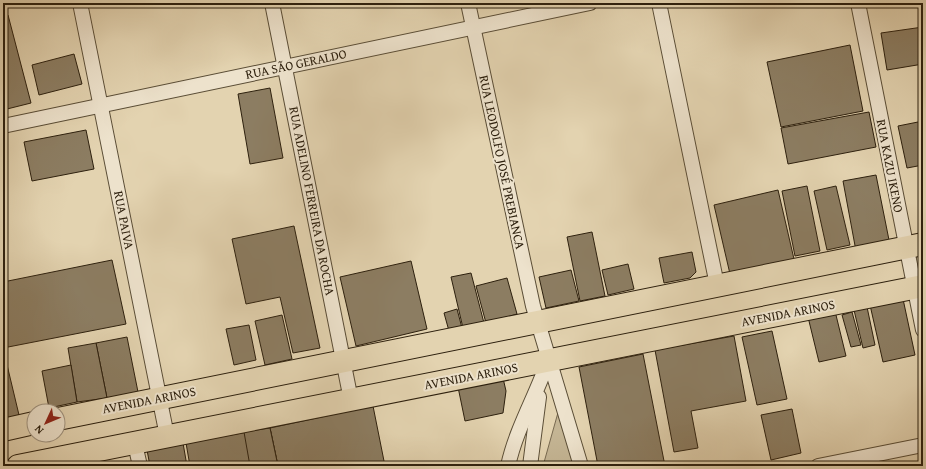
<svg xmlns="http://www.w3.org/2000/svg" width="926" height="469" font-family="'Gentium Book Plus',serif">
<rect width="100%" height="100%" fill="#e3d3b0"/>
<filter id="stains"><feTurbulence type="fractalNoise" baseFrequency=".005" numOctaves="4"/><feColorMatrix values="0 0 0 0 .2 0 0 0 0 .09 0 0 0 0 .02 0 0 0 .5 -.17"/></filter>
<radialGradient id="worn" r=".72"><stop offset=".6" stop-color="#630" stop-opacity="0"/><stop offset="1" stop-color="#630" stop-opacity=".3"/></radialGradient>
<path fill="#c4b594" stroke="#786a51" d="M559,409L574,466H543Z"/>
<g fill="#8c7d62" stroke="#2d200e">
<path d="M8,15L31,103L3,110V16Z"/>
<path d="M923,27V64L887,70L881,33Z"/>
<path d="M850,45L863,111L781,127L767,62Z"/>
<path d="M74,54L82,84L39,95L32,65Z"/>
<path d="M270,88L283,158L250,164L238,94Z"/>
<path d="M869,112L876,147L788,164L781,128Z"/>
<path d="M923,121V165L907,168L898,126Z"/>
<path d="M86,130L94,169L32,181L24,142Z"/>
<path d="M876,175L890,245L856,251L843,181Z"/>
<path d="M807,186L820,251L795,256L782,191Z"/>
<path d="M836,186L850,245L827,250L814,191Z"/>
<path d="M778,190L794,259L730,274L714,205Z"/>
<path d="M294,226L320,348L293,353L280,297L246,304L232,239Z"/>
<path d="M592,232L605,296L580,301L567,237Z"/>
<path d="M692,252L696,272L690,278L664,283L659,258Z"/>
<path d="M112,260L126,324L3,348V282Z"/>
<path d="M411,261L427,329L356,346L340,277Z"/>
<path d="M628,264L634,289L608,295L602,270Z"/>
<path d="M571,270L579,301L546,308L539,277Z"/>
<path d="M471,273L484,323L463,328L451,277Z"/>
<path d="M507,278L517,314L486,323L476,286Z"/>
<path d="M903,299L915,355L883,362L870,305Z"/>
<path d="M867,307L875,345L863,348L854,310Z"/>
<path d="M457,309L462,328L449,331L444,313Z"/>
<path d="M835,311L846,356L819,362L808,317Z"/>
<path d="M852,312L861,345L851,347L842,315Z"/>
<path d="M282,315L292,359L265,365L255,321Z"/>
<path d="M249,325L256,360L234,365L226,329Z"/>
<path d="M772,331L787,399L757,405L742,337Z"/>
<path d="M734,336L746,401L691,411L698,448L674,452L655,350Z"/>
<path d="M127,337L138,392L107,398L96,343Z"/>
<path d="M96,343L107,398L77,402L68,348Z"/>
<path d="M3,348L19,415L3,419Z"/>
<path d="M643,354L665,466H598L579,367Z"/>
<path d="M71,365L77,402L49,408L42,371Z"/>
<path d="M503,378L506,391L503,413L465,421L458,387Z"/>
<path d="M373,406L385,466H278L270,428Z"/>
<path d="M792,409L801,453L771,460L761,415Z"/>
<path d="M270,428L278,466H190L186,443Z"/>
<path d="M270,428L278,466H250L244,432Z"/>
<path d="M183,443L187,466H150L147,450Z"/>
</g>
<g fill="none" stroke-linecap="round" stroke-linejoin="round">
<defs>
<g id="minor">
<path d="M80,3L167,436"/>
<path d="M272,3L351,400"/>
<path d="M468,3L533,306L581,466"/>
<path d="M659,3L717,285"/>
<path d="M858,3L923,330"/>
<path d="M3,126L590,3"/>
<path d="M135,444L140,466"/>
<path d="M508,466C516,429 536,396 548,361"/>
<path d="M530,466L539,397"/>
<path d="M818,466L923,445"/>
</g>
<g id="primary">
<path d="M58,419L923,244"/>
<path d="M3,430L34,423"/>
<path d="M18,466L923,286"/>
</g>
</defs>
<use href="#minor" stroke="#5a4d36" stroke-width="16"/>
<use href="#primary" stroke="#2d200e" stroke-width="24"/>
<use href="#minor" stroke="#ede2cc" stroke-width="14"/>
<use href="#primary" stroke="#e3d3b0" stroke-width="22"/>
</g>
<g text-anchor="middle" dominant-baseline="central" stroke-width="4" stroke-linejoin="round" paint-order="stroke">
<g font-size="13" fill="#2d200e" stroke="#ede2cc">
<text transform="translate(296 64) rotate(-12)">RUA SÃO GERALDO</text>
<text transform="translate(502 162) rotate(78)">RUA LEODOLFO JOSÉ PREBIANCA</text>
<text transform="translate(890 166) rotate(79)">RUA KAZU IKENO</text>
<text transform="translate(312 201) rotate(79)">RUA ADELINO FERREIRA DA ROCHA</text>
<text transform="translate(124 220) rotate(79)">RUA PAIVA</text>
<text transform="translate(788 313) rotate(-11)">AVENIDA ARINOS</text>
<text transform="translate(471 376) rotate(-11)">AVENIDA ARINOS</text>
<text transform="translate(149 400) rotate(-11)">AVENIDA ARINOS</text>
</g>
</g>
<rect width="926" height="469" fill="none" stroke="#e3d3b0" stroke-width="16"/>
<rect x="4" y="4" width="918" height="461" fill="none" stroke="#2d200e" stroke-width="2"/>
<rect x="8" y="8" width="910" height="453" fill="none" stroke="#2d200e"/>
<g transform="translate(46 423) rotate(226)"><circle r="19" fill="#ede2cc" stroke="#a09480"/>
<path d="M0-3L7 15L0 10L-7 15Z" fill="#8f2418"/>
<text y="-6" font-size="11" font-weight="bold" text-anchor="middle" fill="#2d200e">N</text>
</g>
<rect width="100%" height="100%" filter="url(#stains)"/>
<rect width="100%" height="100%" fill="url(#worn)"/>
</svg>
